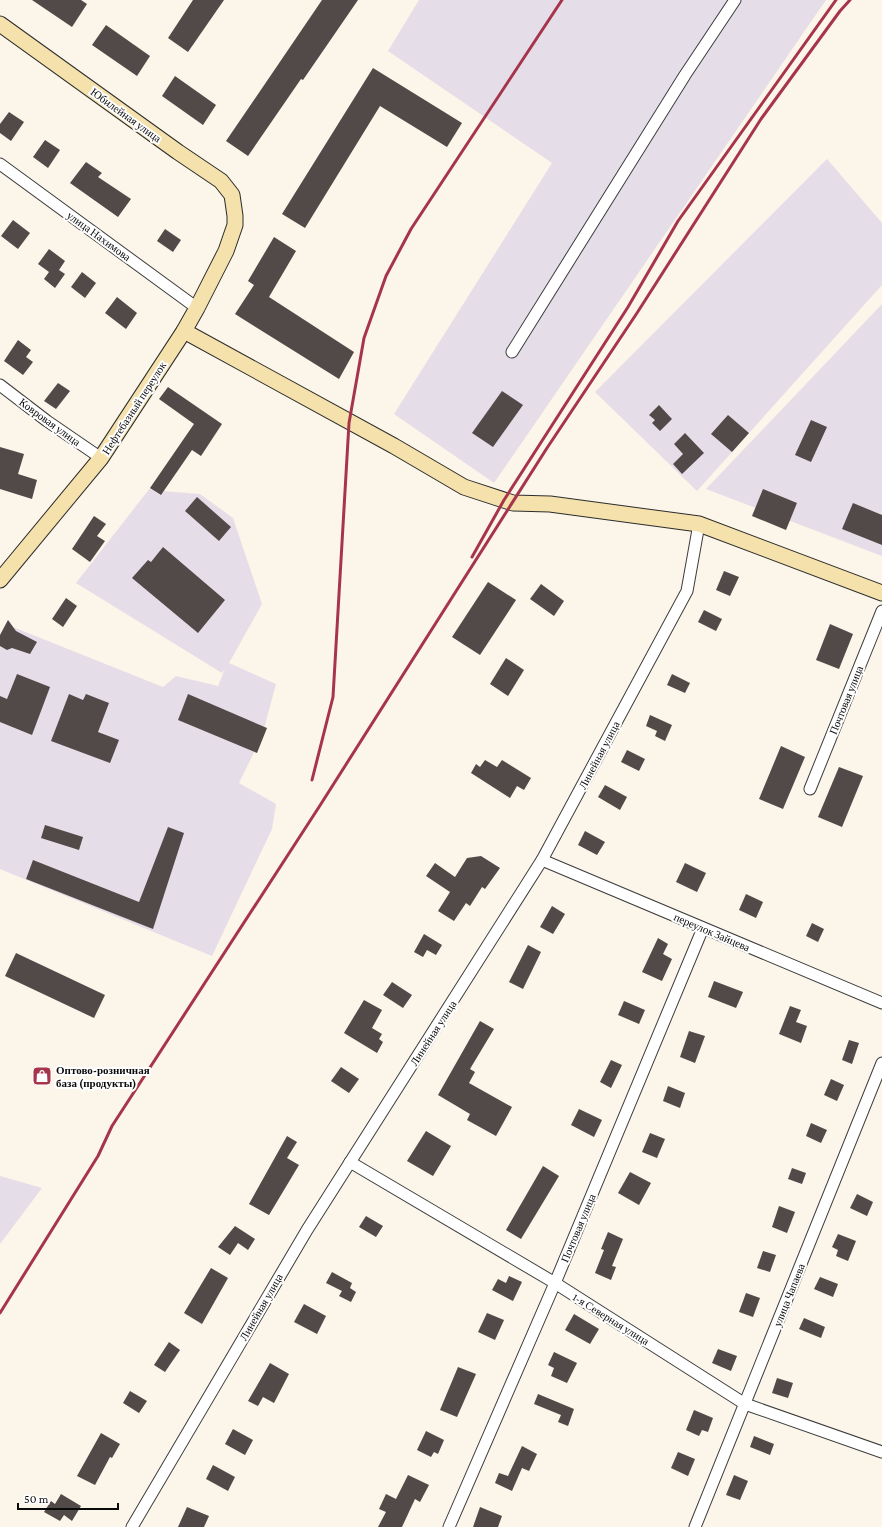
<svg xmlns="http://www.w3.org/2000/svg" width="882" height="1527" font-family="'Crimson Pro',serif">
<rect width="100%" height="100%" fill="#fcf5e9"/>
<g fill="#e5dee8">
<path d="M419,0H826L494,483L394,414L552,163L388,51Z"/>
<path d="M827,159L882,223V285L697,491L595,392Z"/>
<path d="M882,304V556L706,489Z"/>
<path d="M150,488L160,495L162,491L200,494L233,518L262,604L229,663L276,684L262,736L239,783L276,804L272,829L212,956L0,869V635L8,620L13,627L163,687L176,676L218,686L225,669L222,673L76,583Z"/>
<path d="M0,1176L42,1188L0,1244Z"/>
</g>
<g fill="#514a48">
<path d="M32,0H81L87,4L72,27Z"/>
<path d="M193,0H224L188,52L168,38Z"/>
<path d="M322,0H358L303,80L301,79L248,156L226,141Z"/>
<path d="M106,25L150,56L137,76L92,45Z"/>
<path d="M373,68L462,123L447,147L380,106L305,228L282,214Z"/>
<path d="M175,76L216,105L203,125L162,96Z"/>
<path d="M9,112L24,122L11,141L0,133V124Z"/>
<path d="M45,140L60,150L48,168L33,157Z"/>
<path d="M86,162L102,173L98,177L131,199L118,217L70,183Z"/>
<path d="M13,220L30,233L18,249L1,236Z"/>
<path d="M165,229L181,240L173,252L157,241Z"/>
<path d="M274,237L296,251L269,297L354,352L339,379L235,314L254,285L248,281Z"/>
<path d="M49,249L65,261L59,270L65,274L55,288L44,279L49,272L38,264Z"/>
<path d="M82,272L96,283L85,298L71,287Z"/>
<path d="M117,297L137,313L126,329L105,313Z"/>
<path d="M18,340L31,350L26,357L33,362L23,375L4,361Z"/>
<path d="M58,383L70,391L56,409L44,401Z"/>
<path d="M168,387L222,424L201,456L192,450L161,495L150,488L194,424L159,399Z"/>
<path d="M502,391L523,405L493,447L472,433Z"/>
<path d="M659,405L672,419L660,431L652,423L655,420L649,415Z"/>
<path d="M728,415L749,433L732,452L711,434Z"/>
<path d="M811,420L827,427L811,462L795,455Z"/>
<path d="M685,433L704,453L682,474L673,464L683,454L674,444Z"/>
<path d="M0,447L24,454L18,474L37,480L32,499L0,489Z"/>
<path d="M763,489L797,503L786,530L752,516Z"/>
<path d="M197,497L231,527L219,541L185,511Z"/>
<path d="M853,503L882,515V545L842,529Z"/>
<path d="M94,516L106,524L97,536L105,541L90,562L72,549Z"/>
<path d="M163,547L225,600L198,633L132,578L148,560L151,562Z"/>
<path d="M724,571L739,577L730,596L716,590Z"/>
<path d="M488,582L516,600L480,655L452,637Z"/>
<path d="M541,584L564,601L554,616L530,599Z"/>
<path d="M66,598L77,606L63,627L52,619Z"/>
<path d="M704,610L722,619L716,631L698,622Z"/>
<path d="M8,620L16,631L37,642L30,654L12,648L7,650L0,646V635Z"/>
<path d="M830,624L853,634L839,669L816,660Z"/>
<path d="M506,658L524,670L508,696L490,684Z"/>
<path d="M17,674L50,687L32,735L0,722V696L7,699Z"/>
<path d="M672,674L690,683L685,693L667,685Z"/>
<path d="M69,694L83,700L86,694L109,703L98,732L119,740L110,763L51,741Z"/>
<path d="M188,694L267,728L257,753L178,720Z"/>
<path d="M650,715L672,725L665,741L655,736L657,731L646,726Z"/>
<path d="M781,746L805,757L783,809L759,799Z"/>
<path d="M627,750L645,759L639,771L621,762Z"/>
<path d="M485,760L497,767L502,760L531,778L524,790L517,786L510,798L471,773L476,764L480,767Z"/>
<path d="M839,767L863,776L842,827L818,817Z"/>
<path d="M605,785L627,797L620,810L598,797Z"/>
<path d="M45,825L83,837L79,850L41,838Z"/>
<path d="M168,827L184,833L153,929L26,879L33,860L139,902Z"/>
<path d="M585,831L605,842L597,855L578,845Z"/>
<path d="M481,856L500,868L485,889L482,887L470,906L466,903L454,921L438,911L450,892L426,876L435,863L455,877L467,858Z"/>
<path d="M685,863L706,873L697,892L676,882Z"/>
<path d="M746,894L763,902L756,918L739,910Z"/>
<path d="M552,906L565,914L553,934L540,927Z"/>
<path d="M812,923L824,929L818,942L806,936Z"/>
<path d="M424,934L442,945L436,955L427,950L423,957L414,952Z"/>
<path d="M658,938L668,944L663,954L672,959L662,981L642,972Z"/>
<path d="M528,945L541,952L523,989L509,982Z"/>
<path d="M16,953L105,995L94,1018L5,976Z"/>
<path d="M714,981L743,992L736,1008L708,997Z"/>
<path d="M392,982L412,995L403,1008L383,995Z"/>
<path d="M364,1000L382,1010L372,1028L382,1034L379,1039L383,1042L377,1053L344,1033Z"/>
<path d="M624,1001L645,1010L639,1024L618,1015Z"/>
<path d="M790,1006L801,1010L796,1022L807,1026L801,1043L779,1034Z"/>
<path d="M480,1021L494,1029L470,1069L475,1072L469,1083L512,1107L496,1136L467,1120L470,1114L438,1095Z"/>
<path d="M689,1031L705,1036L695,1063L680,1057Z"/>
<path d="M849,1040L859,1043L852,1064L842,1060Z"/>
<path d="M611,1060L622,1065L611,1088L600,1082Z"/>
<path d="M341,1067L359,1079L349,1093L331,1081Z"/>
<path d="M831,1079L844,1085L837,1101L824,1095Z"/>
<path d="M668,1086L685,1093L680,1108L663,1101Z"/>
<path d="M579,1109L602,1120L594,1137L571,1125Z"/>
<path d="M811,1123L827,1130L821,1143L806,1136Z"/>
<path d="M426,1131L451,1146L433,1176L407,1161Z"/>
<path d="M650,1133L665,1139L657,1158L642,1152Z"/>
<path d="M287,1136L297,1142L287,1158L299,1165L269,1215L249,1204Z"/>
<path d="M543,1166L559,1176L521,1239L506,1230Z"/>
<path d="M792,1168L806,1173L802,1184L788,1179Z"/>
<path d="M630,1172L651,1183L639,1205L618,1193Z"/>
<path d="M857,1194L873,1202L867,1216L850,1208Z"/>
<path d="M779,1206L795,1212L787,1233L772,1227Z"/>
<path d="M366,1216L383,1226L376,1237L359,1227Z"/>
<path d="M235,1226L255,1239L248,1250L238,1243L230,1255L218,1247Z"/>
<path d="M608,1232L623,1239L612,1266L616,1267L611,1280L595,1273L604,1250L601,1249Z"/>
<path d="M838,1234L856,1241L848,1261L836,1256L838,1250L832,1247Z"/>
<path d="M763,1251L776,1255L770,1272L757,1268Z"/>
<path d="M211,1268L228,1278L202,1324L184,1313Z"/>
<path d="M332,1272L352,1283L350,1288L356,1292L351,1302L339,1296L342,1291L326,1283Z"/>
<path d="M509,1276L522,1282L513,1301L492,1290L498,1279L506,1283Z"/>
<path d="M820,1277L838,1284L833,1297L814,1289Z"/>
<path d="M746,1293L760,1298L753,1317L739,1312Z"/>
<path d="M304,1304L326,1316L317,1334L294,1322Z"/>
<path d="M487,1313L504,1320L495,1340L478,1332Z"/>
<path d="M574,1314L599,1329L590,1344L565,1330Z"/>
<path d="M804,1318L825,1327L821,1338L799,1329Z"/>
<path d="M169,1342L180,1350L165,1372L154,1365Z"/>
<path d="M718,1349L737,1356L731,1371L712,1363Z"/>
<path d="M554,1352L577,1363L567,1383L551,1376L554,1368L548,1365Z"/>
<path d="M270,1363L289,1374L274,1403L263,1397L258,1406L248,1401Z"/>
<path d="M458,1367L476,1374L457,1417L440,1410Z"/>
<path d="M777,1378L793,1383L788,1398L772,1393Z"/>
<path d="M130,1391L147,1401L139,1413L123,1403Z"/>
<path d="M538,1394L574,1409L568,1426L558,1422L561,1415L534,1404Z"/>
<path d="M694,1410L713,1418L708,1432L702,1430L699,1436L686,1430Z"/>
<path d="M233,1429L253,1440L245,1455L225,1444Z"/>
<path d="M426,1431L444,1440L438,1454L434,1452L431,1457L417,1450Z"/>
<path d="M101,1433L120,1444L112,1458L110,1457L95,1485L77,1476Z"/>
<path d="M754,1436L774,1444L770,1455L750,1447Z"/>
<path d="M522,1446L537,1454L529,1471L522,1468L512,1491L495,1483L499,1473L508,1476Z"/>
<path d="M678,1452L695,1459L688,1476L671,1468Z"/>
<path d="M213,1465L235,1477L228,1491L206,1479Z"/>
<path d="M408,1475L429,1485L420,1502L415,1499L402,1527H378L386,1512L379,1509L386,1494L396,1499Z"/>
<path d="M734,1475L748,1481L740,1500L726,1495Z"/>
<path d="M61,1494L81,1506L72,1521L64,1515L60,1521L44,1512L51,1501L55,1504Z"/>
<path d="M187,1507L209,1516L204,1527H178Z"/>
<path d="M480,1507L502,1516L498,1527H473Z"/>
</g>
<g fill="none" stroke-linecap="round" stroke-linejoin="round">
<defs>
<g id="street">
<path d="M0,164L197,308"/>
<path d="M512,352L685,75L735,0"/>
<path d="M0,385L47,421L101,458"/>
<path d="M810,789L882,611"/>
<path d="M542,860L882,1003"/>
<path d="M350,1162L555,1283L745,1404L882,1452"/>
<path d="M132,1527L307,1230L542,860L687,591L699,524"/>
<path d="M449,1527L555,1283L703,928"/>
<path d="M695,1527L882,1063"/>
</g>
<g id="secondary">
<path d="M0,24L178,152L221,181L232,195L235,216V225L226,251L197,308L184,331L101,458L0,580"/>
<path d="M184,331L394,446L464,487L513,503L550,504L699,524L882,593"/>
</g>
</defs>
<use href="#street" stroke="#3d3d3d" stroke-width="13"/>
<use href="#secondary" stroke="#2c2c2c" stroke-width="17"/>
<use href="#street" stroke="#fff" stroke-width="11"/>
<use href="#secondary" stroke="#f4e1ac" stroke-width="15"/>
<g stroke="#a6354c" stroke-width="3">
<path d="M472,557L504,500L628,307L678,221L836,0"/>
<path d="M312,780L333,697L349,423L364,338L386,276L411,229L562,0"/>
<path d="M0,1313L98,1156L112,1126L319,807L547,448L637,313L761,119L840,11L850,0"/>
</g>
</g>
<defs>
<symbol id="shop-square" viewBox="-11 -11 22 22"><rect x="-9" y="-9" width="18" height="18" rx="4" fill="#a6354c" stroke="#fff"/><path d="M-5-2.5h2.3a2.7 3.5 0 0 1 5.4 0H5L5.5 6h-11ZM-1.5-2.5h3a1.5 2.3 0 0 0-3 0Z" fill="#fff"/></symbol>
</defs>
<g fill-rule="evenodd">
<use href="#shop-square" x="31" y="1065" width="22" height="22"/>
</g>
<g text-anchor="middle" dominant-baseline="central" stroke-width="4" stroke-linejoin="round" paint-order="stroke">
<g font-size="11" fill="#0a0a0a" stroke="#fff">
<text transform="translate(126 115) rotate(36)">Юбилейная улица</text>
<text transform="translate(99 236) rotate(36)">улица Нахимова</text>
<text transform="translate(134 408) rotate(-57)">Нефтебазный переулок</text>
<text transform="translate(50 422) rotate(36)">Ковровая улица</text>
<text transform="translate(846 700) rotate(-68)">Почтовая улица</text>
<text transform="translate(599 755) rotate(-62)">Линейная улица</text>
<text transform="translate(712 932) rotate(23)">переулок Зайцева</text>
<text transform="translate(433 1033) rotate(-57)">Линейная улица</text>
<text transform="translate(578 1228) rotate(-67)">Почтовая улица</text>
<text transform="translate(789 1295) rotate(-68)">улица Чапаева</text>
<text transform="translate(261 1307) rotate(-60)">Линейная улица</text>
<text transform="translate(611 1319) rotate(32)">1-я Северная улица</text>
</g>
<g font-size="11" font-weight="bold" fill="#0a0a0a" stroke="#fff" text-anchor="start">
<text x="56" y="1070">Оптово-розничная<tspan x="56" dy="13">база (продукты)</tspan></text>
</g>
</g>
<path d="M18 1503v6h100v-6" fill="none" stroke="#0a0a0a" stroke-width="2"/>
<text x="24" y="1503" font-size="12" fill="#0a0a0a" stroke="#ffffff" stroke-width="3" paint-order="stroke">50 m</text>
</svg>
